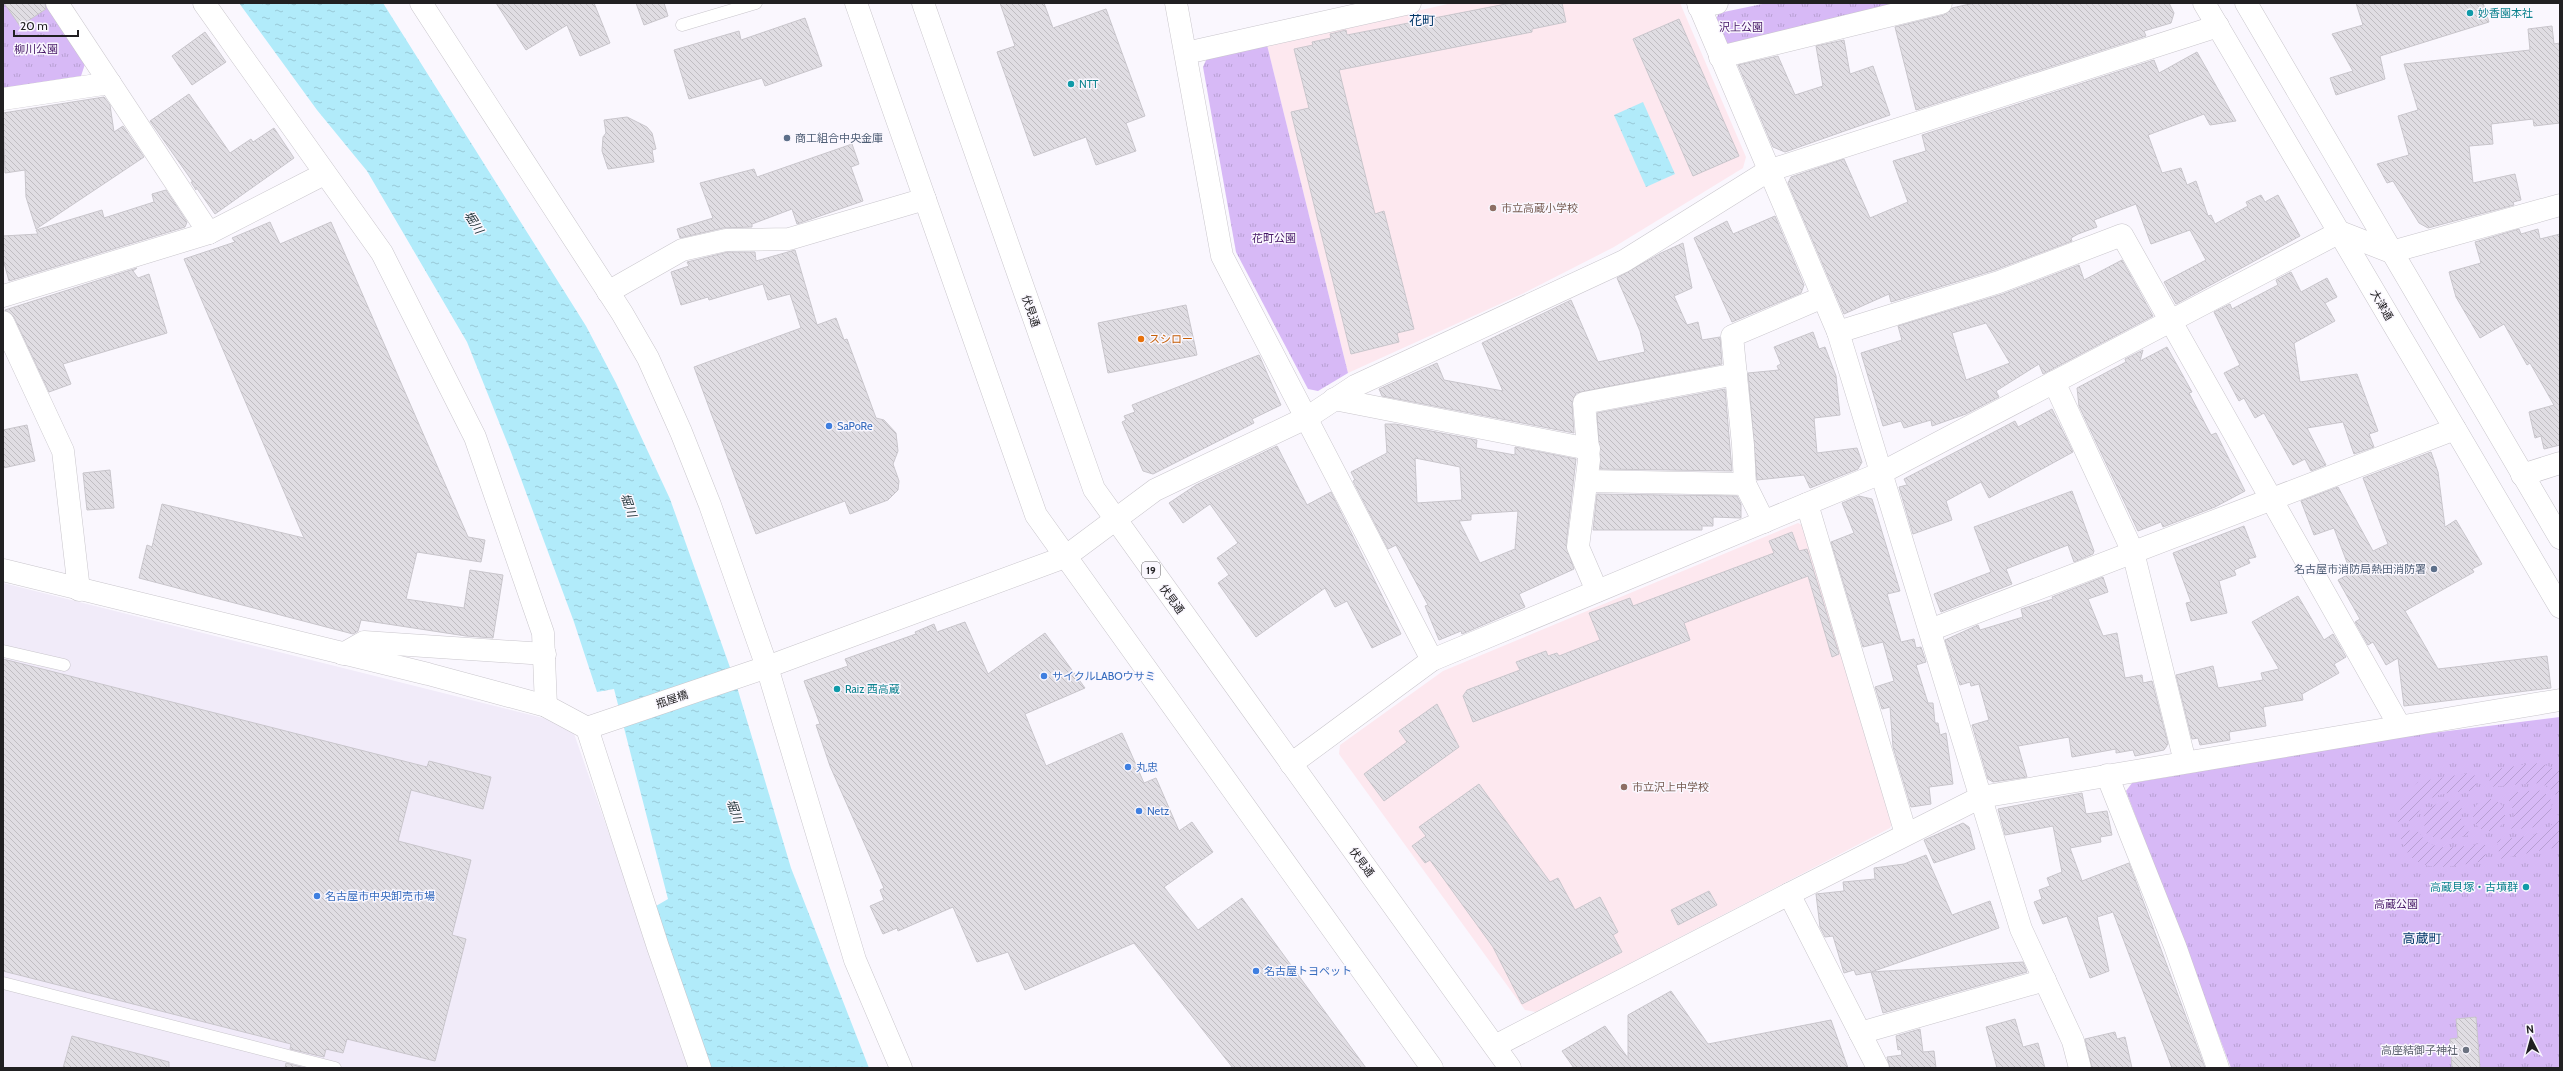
<svg xmlns="http://www.w3.org/2000/svg" width="2563" height="1071" font-family="Cabin,'Noto Sans JP',sans-serif">
<defs>
<pattern id="park-tufts" width="24" height="20" patternUnits="userSpaceOnUse"><rect width="24" height="20" fill="#d7b9f6"/><path d="M3 7l-1-3M5 7V3M7 7l1-3M15 17l-1-3M17 17v-4M19 17l1-3" fill="none" stroke="#b89fd3"/></pattern>
<pattern id="garden-furrows" width="10" height="10" patternUnits="userSpaceOnUse"><rect width="10" height="10" fill="#d7b9f6"/><path d="M-1 1l2-2M0 10L10 0M9 11l2-2" fill="none" stroke="#b89fd3"/></pattern>
<pattern id="water-ripples" width="26" height="14" patternUnits="userSpaceOnUse"><rect width="26" height="14" fill="#b1ebfa"/><path d="M2 4q2-2 4 0t4 0M15 11q2-2 4 0t4 0" fill="none" stroke="#98c9d6"/></pattern>
<pattern id="building-back-hatch" width="6" height="6" patternUnits="userSpaceOnUse"><rect width="6" height="6" fill="#e0dde3"/><path d="M-1 5l2 2M0 0l6 6M5-1l2 2" fill="none" stroke="#c0bdc2"/></pattern>
</defs>
<rect width="100%" height="100%" fill="#faf7fe"/>
<path fill="#f1ebf9" d="M3,583L571,725L691,1068H3Z"/>
<g fill="#fde8ef">
<path d="M1452,3H1680L1746,157L1743,168L1614,247L1522,294L1348,373L1267,45Z"/>
<path d="M1798,523L1808,528L1894,819L1890,828L1536,1012L1525,1010L1339,754L1340,745L1443,671Z"/>
</g>
<g fill="url(#park-tufts)">
<path d="M3,3H45L85,64L81,76L3,88Z"/>
<path d="M1767,3H1914L1732,47L1724,43L1715,21L1719,13Z"/>
<path d="M1267,45L1348,373L1318,391L1308,389L1236,252L1203,67L1207,58Z"/>
<path d="M2560,717V1068H2231L2126,791L2132,783L2408,736Z"/>
</g>
<g fill="url(#garden-furrows)">
<path d="M2534,763L2543,764L2560,771V799L2547,786L2535,783L2490,787L2489,772L2491,770Z"/>
<path d="M2474,772L2477,790C2450,794 2424,789 2416,820L2398,822L2402,801L2418,782Z"/>
<path d="M2538,790C2553,795 2554,804 2549,818L2536,827L2511,830C2515,816 2515,810 2507,797L2509,793Z"/>
<circle cx="2489" cy="815" r="16"/>
<path d="M2462,800L2461,821L2471,835L2443,840L2427,835L2423,820L2425,811L2438,803Z"/>
<path d="M2560,811V845L2558,847L2500,859L2497,840C2521,836 2552,838 2560,811Z"/>
<path d="M2416,829C2420,833 2422,838 2426,841C2442,853 2467,845 2485,843L2486,861C2449,866 2411,880 2399,833Z"/>
</g>
<g fill="url(#water-ripples)">
<path d="M239,3H383L586,326L616,383L670,499L737,687L791,868L869,1068H707L656,906L668,899L614,689L597,692L574,622L511,452L467,342L367,171L317,110Z"/>
<path d="M1643,102L1675,174L1646,187L1614,115Z"/>
</g>
<g fill="url(#building-back-hatch)" stroke="#c9c6cc" fill-rule="evenodd">
<path d="M4,3H45L46,9L20,26Z"/>
<path d="M496,3H594L610,43L580,56L567,25L526,50Z"/>
<path d="M636,3H664L668,16L644,25Z"/>
<path d="M1000,3H1044L1053,28L1106,9L1145,116L1126,123L1136,151L1096,165L1086,137L1034,156L997,52L1015,46Z"/>
<path d="M1511,3H1562L1566,22L1532,29V32L1339,70L1375,214L1384,211L1414,329L1397,333L1399,342L1351,354L1291,112L1309,108L1294,49L1313,45L1312,42L1331,38L1330,34L1346,30L1347,35Z"/>
<path d="M1974,3H2169L2174,13L2171,23L2144,31L2146,36L1916,110L1895,27L1944,15L1952,8Z"/>
<path d="M2356,3H2483L2489,22L2380,56L2385,79L2336,95L2330,78L2353,71L2332,34L2363,25Z"/>
<path d="M805,18L822,66L765,86L762,78L689,99L674,50L739,31L741,40Z"/>
<path d="M1679,19L1739,156L1693,176L1633,39Z"/>
<path d="M2552,26L2554,44L2560,43V123L2534,126L2533,119L2491,124L2493,144L2469,146L2473,183L2515,174L2521,200L2513,202L2514,205L2428,228L2419,223L2393,181L2387,183L2377,164L2409,155L2398,116L2418,110L2404,64L2530,50L2528,29Z"/>
<path d="M205,32L226,62L192,85L172,56Z"/>
<path d="M1844,40L1850,74L1873,66L1890,115L1785,152L1773,147L1738,65L1778,56L1795,95L1823,86L1816,46Z"/>
<path d="M2197,52L2236,121L2210,125L2204,114L2148,135L2162,173L2181,168L2187,185L2196,181L2208,216L2211,215L2215,224L2248,206L2246,202L2261,195L2265,202L2278,195L2300,236L2176,304L2164,282L2206,260L2190,230L2151,244L2136,204L2094,220L2097,227L2078,234L2071,238L2072,241L1995,270L1891,302L1889,294L1844,314L1788,183L1791,177L1844,159L1870,218L1908,202L1893,161L1926,151L1922,135L2154,60L2159,73Z"/>
<path d="M189,94L230,153L251,139L253,142L274,128L294,158L215,214L196,187V190L191,182H193L150,121Z"/>
<path d="M104,97L110,105L114,132L123,126L144,157L36,229L26,197L25,170L5,173L3,113Z"/>
<path d="M627,117L647,127L652,133L656,149L652,150L654,162L608,169L602,151L603,137L606,133L604,120Z"/>
<path d="M852,144L859,164L851,167L863,201L797,224L792,209L752,224V227L723,228L680,238L677,229L713,218L700,183L754,169L757,177Z"/>
<path d="M166,190L187,222L185,227L9,281L3,259V236L38,234L36,230L102,210L104,218L154,202L152,194Z"/>
<path d="M1775,216L1804,285L1801,293L1732,322L1694,238L1727,221L1733,234Z"/>
<path d="M270,222L280,244L331,222L468,537L485,540L481,562L417,552L406,599L464,608L470,570L503,575L493,638L466,636L361,620L358,631L353,634L139,578L147,545L152,547L162,504L304,538L184,259L235,242L232,238Z"/>
<path d="M2519,229L2521,234L2538,229L2540,239L2560,234V445L2544,449L2541,436L2535,438L2529,412L2554,405L2530,363L2527,365L2504,324L2480,338L2456,297L2449,272L2481,263L2475,242Z"/>
<path d="M1683,243L1692,288L1674,296L1687,325L1698,322L1702,340L1720,337L1722,364L1576,393L1572,404L1574,433L1382,396L1379,389L1437,363L1444,380L1503,391L1482,343L1571,300L1598,362L1645,352L1640,331L1617,278L1661,253Z"/>
<path d="M795,250L817,325L836,318L844,340L847,339L876,418L884,420L896,433L898,451L893,464L899,481L898,490L888,500L850,514L845,501L756,534L694,367L801,328L790,294L768,300L763,284L709,300L708,297L681,305L671,272L689,266L687,262L728,252H755L756,261Z"/>
<path d="M2122,260L2153,316L2043,374L2039,364L1996,391L1999,397L1966,414L1932,426L1931,420L1904,428L1901,421L1883,426L1861,353L1902,340L1898,326L2003,294L2079,265L2084,280ZM1986,323L2010,363L1966,380L1952,333Z"/>
<path d="M137,268L133,271L138,278L149,274L167,333L63,364L71,384L49,392L14,317L5,310Z"/>
<path d="M2291,272L2301,292L2327,278L2337,297L2325,303L2335,321L2294,343L2300,382L2357,374L2378,431L2369,434L2374,447L2354,454L2343,422L2307,428L2326,465L2311,471L2305,459L2293,465L2264,413L2255,418L2244,398L2239,401L2224,373L2240,365L2214,312L2230,304L2232,309L2278,285L2276,280Z"/>
<path d="M1186,305L1197,355L1108,373L1098,323Z"/>
<path d="M1813,332L1819,349L1825,347L1836,376L1840,415L1814,418L1817,453L1857,448L1862,462L1858,469L1810,488L1804,475L1757,480L1748,373L1779,370L1777,366L1781,364L1774,347Z"/>
<path d="M2167,347L2192,392L2189,393L2211,435L2216,433L2245,491L2215,507L2163,527L2161,522L2138,531L2079,406L2077,388L2126,362L2125,359L2143,350L2140,361Z"/>
<path d="M1259,355L1281,405L1252,419L1254,423L1153,474L1143,471L1122,422L1126,420L1124,416L1135,412L1132,405Z"/>
<path d="M1725,389L1732,471L1600,469L1597,413Z"/>
<path d="M2052,409L2073,452L1989,498L1981,482L1946,501L1952,520L1913,534L1899,487L1907,485L1904,479L2015,421L2018,427Z"/>
<path d="M1385,424H1395L1477,440L1476,448L1515,455V447L1576,459L1566,545L1574,569L1519,594L1525,607L1462,634L1461,631L1439,640L1425,606L1428,605L1396,545L1388,549L1353,481L1355,480L1351,472L1387,453ZM1415,458L1460,467L1462,500L1417,503ZM1518,511L1515,549L1480,563L1459,521L1471,520V514Z"/>
<path d="M27,425L35,461L3,468V430Z"/>
<path d="M1277,446L1307,505L1331,492L1401,634L1372,648L1347,601L1335,607L1325,588L1256,637L1218,583L1229,575L1217,558L1238,543L1210,504L1183,523L1169,503L1196,485Z"/>
<path d="M2431,452L2438,472L2445,527L2456,520L2482,564L2472,569L2474,572L2405,611L2438,669L2547,656L2551,688L2404,706L2398,658L2386,665L2373,642L2368,645L2355,622L2360,619L2338,580L2351,573L2334,528L2314,535L2301,501L2338,487L2373,551L2388,544L2363,478Z"/>
<path d="M110,470L114,508L87,510L83,473Z"/>
<path d="M2072,491L2094,551L2093,554L2074,562L2068,545L2006,569L2012,584L1941,612L1934,594L1991,572L1974,527Z"/>
<path d="M1597,494L1737,496L1741,504V518L1713,517V526H1702V530H1593Z"/>
<path d="M1859,496L1872,499L1900,591L1887,594L1901,642L1914,639L1916,648L1921,647L1926,662L1916,665L1928,703H1933L1935,723H1938L1940,735L1946,733L1953,784L1929,787L1931,804L1911,807L1893,747L1890,707L1882,709L1875,687L1894,681L1883,642L1863,647L1831,542L1854,533L1842,503Z"/>
<path d="M2244,526L2256,557L2248,559L2250,563L2234,570L2236,575L2219,581L2227,613L2191,621L2186,603L2191,602L2173,553Z"/>
<path d="M1792,532L1799,551L1807,549L1839,654L1832,657L1808,576L1684,623L1690,640L1473,722L1463,696L1467,690L1520,670L1516,662L1546,651L1548,656L1557,653L1559,656L1600,640L1589,613L1630,598L1633,606L1774,553L1769,541Z"/>
<path d="M2103,577L2108,592L2088,599L2103,636L2117,633L2125,678L2142,675L2143,683L2152,681L2168,744L2164,750L2135,756L2133,750L2116,753V749L2072,757L2069,737L2018,746L2027,777L1993,782L1988,779L1972,725L1989,720L1979,684L1971,686L1970,682L1960,685L1945,640L1978,625L1980,630L2023,617L2021,609L2053,599L2052,597Z"/>
<path d="M2298,596L2324,640L2333,634L2346,657L2334,664L2339,673L2302,694L2303,700L2263,707L2266,726L2229,732L2230,740L2200,745L2198,738L2192,739L2176,675L2213,666L2218,688L2263,680L2261,673L2279,669L2252,622Z"/>
<path d="M965,622L988,674L1045,633L1085,688L1025,714L1046,766L1122,733L1144,783L1156,778L1179,831L1192,822L1213,852L1164,887L1198,930L1242,898L1366,1068H1233L1134,943L1025,990L1008,952L977,962L953,907L898,931L897,928L883,934L870,906L884,900L880,890L884,888L830,766L816,725L820,724L804,681L848,666L845,659L916,634L915,632L934,624L937,632Z"/>
<path d="M3,659L427,767L429,761L491,777L483,809L411,790L398,841L471,860L452,935L466,939L435,1061L347,1039L343,1053L326,1049L324,1057L290,1049L291,1044L3,971Z"/>
<path d="M1437,704L1459,747L1384,801L1364,774L1407,742L1399,731Z"/>
<path d="M1479,784L1550,882L1558,878L1575,910L1600,897L1618,932L1613,935L1622,952L1522,1004L1493,947L1430,860L1425,863L1412,846L1426,836L1419,827Z"/>
<path d="M2082,793L2086,814L2107,811L2112,835L2100,837L2101,842L2070,848L2082,881L2129,863L2205,1068H2172L2113,912L2097,917L2109,971L2090,978L2067,916L2043,924L2034,902L2042,899L2039,890L2050,886L2047,878L2062,872L2053,826L2005,835L1998,809Z"/>
<path d="M1963,823L1969,827L1975,849L1934,863L1924,840Z"/>
<path d="M1926,855L1952,915L1990,901L1999,928L1871,972L1856,975L1854,970L1844,973L1833,936L1825,937L1820,927L1816,894L1844,891L1843,882L1875,879L1874,868L1904,864Z"/>
<path d="M1709,891L1717,905L1678,925L1671,910Z"/>
<path d="M2023,962L2027,972L1883,1013L1871,972Z"/>
<path d="M1671,991L1708,1044L1831,1020L1848,1068H1574L1562,1051L1605,1026L1628,1058V1015Z"/>
<path d="M2476,1017L2480,1068H2452L2450,1039L2458,1038L2456,1019Z"/>
<path d="M2015,1019L2023,1047L2038,1043L2045,1068H1997L1986,1027Z"/>
<path d="M1920,1029L1923,1052L1934,1051L1936,1068H1890L1887,1057L1902,1055L1901,1049L1898,1050L1896,1036Z"/>
<path d="M2115,1032L2117,1039L2125,1037L2132,1068H2092L2085,1039Z"/>
<path d="M72,1036L169,1062V1068H63Z"/>
<path d="M286,1063L305,1068H285Z"/>
</g>
<g fill="none" stroke-linecap="round" stroke-linejoin="round">
<defs>
<g id="lane">
<path d="M682,25L756,3"/>
<path d="M3,651L64,665"/>
<path d="M3,983L335,1068"/>
</g>
<g id="street">
<path d="M57,3L209,233"/>
<path d="M1176,3L1222,256L1432,660"/>
<path d="M1698,3L1838,332L2021,929L2073,1041L2080,1068"/>
<path d="M1699,7L1717,3"/>
<path d="M1186,53L1410,3"/>
<path d="M1720,57L1941,3"/>
<path d="M3,99L110,83"/>
<path d="M608,292L682,250L726,240L789,239L925,199"/>
<path d="M3,296L209,233L324,174"/>
<path d="M3,322L63,451L79,590"/>
<path d="M1838,332L1999,282L2122,235L2399,725"/>
<path d="M2054,382L2133,552L2185,762"/>
<path d="M1334,399L1589,449"/>
<path d="M2522,475L2560,463"/>
<path d="M1587,481L1745,484"/>
<path d="M1807,504L1906,834"/>
<path d="M1764,522L1745,484L1743,445L1732,336L1823,297"/>
<path d="M1065,557L1155,490L1308,417L1355,386L1624,261L1768,171L2218,26"/>
<path d="M3,570L428,674L546,706L587,728"/>
<path d="M1597,591L1578,547L1589,460L1584,403L1736,374"/>
<path d="M1930,630L2455,429"/>
<path d="M343,654L364,642L545,654"/>
<path d="M1291,764L1432,660L1881,473L2340,232L2391,252L2560,205"/>
<path d="M2107,775L2175,946L2218,1068"/>
<path d="M1789,894L1878,1068"/>
<path d="M1860,1033L2045,980"/>
<path d="M1495,1046L1789,894L1981,797L2560,700"/>
</g>
<g id="secondary">
<path d="M204,3L382,253L475,437L543,633L546,706"/>
<path d="M421,3L622,313L648,358L681,432L710,505L767,667L855,960L901,1068"/>
<path d="M2204,3L2560,607"/>
<path d="M2246,3L2560,538"/>
<path d="M700,1068L658,947L587,728L767,667L1065,557"/>
</g>
<g id="highway">
<path d="M856,3L1036,515L1432,1068"/>
<path d="M923,3L1094,489L1510,1068"/>
</g>
</defs>
<use href="#lane" stroke="#c9c6cc" stroke-width="13"/>
<use href="#street" stroke="#c9c6cc" stroke-width="23"/>
<use href="#secondary" stroke="#c9c6cc" stroke-width="23"/>
<use href="#highway" stroke="#c9c6cc" stroke-width="23"/>
<use href="#lane" stroke="#fff" stroke-width="12"/>
<use href="#street" stroke="#fff" stroke-width="22"/>
<use href="#secondary" stroke="#fff" stroke-width="22"/>
<use href="#highway" stroke="#fff" stroke-width="22"/>
</g>
<g fill="#0f9aa8" stroke="#faf7fe" stroke-width="1.5">
<circle cx="2470" cy="13" r="4"/>
<circle cx="1071" cy="84" r="4"/>
<circle cx="837" cy="689" r="4"/>
<circle cx="2526" cy="887" r="4"/>
</g>
<g fill="#5c6f8a" stroke="#faf7fe" stroke-width="1.5">
<circle cx="787" cy="138" r="4"/>
<circle cx="2434" cy="569" r="4"/>
</g>
<g fill="#8d6e63" stroke="#faf7fe" stroke-width="1.5">
<circle cx="1493" cy="208" r="4"/>
<circle cx="1624" cy="787" r="4"/>
</g>
<circle fill="#e8710a" stroke="#faf7fe" stroke-width="1.5" cx="1141" cy="339" r="4"/>
<g fill="#3f7fe0" stroke="#faf7fe" stroke-width="1.5">
<circle cx="829" cy="426" r="4"/>
<circle cx="1044" cy="676" r="4"/>
<circle cx="1128" cy="767" r="4"/>
<circle cx="1139" cy="811" r="4"/>
<circle cx="317" cy="896" r="4"/>
<circle cx="1256" cy="971" r="4"/>
</g>
<circle fill="#6b7280" stroke="#faf7fe" stroke-width="1.5" cx="2466" cy="1050" r="4"/>
<g text-anchor="middle" dominant-baseline="central" stroke-width="3" stroke-linejoin="round" paint-order="stroke">
<rect fill="#faf7fe" stroke="#626064" stroke-width="1" x="1142" y="562" width="18" height="16" rx="3"/>
<g font-size="10" font-weight="bold" fill="#212022">
<text x="1151" y="570">19</text>
</g>
<g font-size="11" fill="#0d838f" stroke="#faf7fe" text-anchor="start">
<text x="2478" y="13">妙香園本社</text>
<text x="1079" y="84">NTT</text>
<text x="845" y="689">Raiz 西高蔵</text>
<text x="2518" y="887" text-anchor="end">高蔵貝塚・古墳群</text>
</g>
<g font-size="11" fill="#451666" stroke="#faf7fe">
<text x="1741" y="27">沢上公園</text>
<text x="36" y="49">柳川公園</text>
<text x="1274" y="238">花町公園</text>
<text x="2396" y="904">高蔵公園</text>
</g>
<g font-size="11" fill="#4e5e75" stroke="#faf7fe" text-anchor="start">
<text x="795" y="138">商工組合中央金庫</text>
<text x="2426" y="569" text-anchor="end">名古屋市消防局熱田消防署</text>
</g>
<g font-size="11" fill="#785e54" stroke="#faf7fe" text-anchor="start">
<text x="1501" y="208">市立高蔵小学校</text>
<text x="1632" y="787">市立沢上中学校</text>
</g>
<g font-size="11" fill="#212022" stroke="#faf7fe">
<text transform="translate(2382 305) rotate(60)">大津通</text>
<text transform="translate(1031 311) rotate(71)">伏見通</text>
<text transform="translate(1172 599) rotate(54)">伏見通</text>
<text transform="translate(672 699) rotate(-19)">瓶屋橋</text>
<text transform="translate(1362 862) rotate(54)">伏見通</text>
</g>
<g font-size="11" fill="#c56008" stroke="#faf7fe" text-anchor="start">
<text x="1149" y="339">スシロー</text>
</g>
<g font-size="11" fill="#366cbe" stroke="#faf7fe" text-anchor="start">
<text x="837" y="426">SaPoRe</text>
<text x="1052" y="676">サイクルLABOウサミ</text>
<text x="1136" y="767">丸忠</text>
<text x="1147" y="811">Netz</text>
<text x="325" y="896">名古屋市中央卸売市場</text>
<text x="1264" y="971">名古屋トヨペット</text>
</g>
<g font-size="11" fill="#5b616d" stroke="#faf7fe" text-anchor="end">
<text x="2458" y="1050">高座結御子神社</text>
</g>
<g font-size="12" font-style="italic" fill="#1b2e33" stroke="#faf7fe">
<text transform="translate(474 222) rotate(57)">堀川</text>
<text transform="translate(629 505) rotate(71)">堀川</text>
<text transform="translate(735 811) rotate(71)">堀川</text>
</g>
<g font-size="13" fill="#023869" stroke="#faf7fe">
<text x="1422" y="20">花町</text>
<text x="2422" y="938">高蔵町</text>
</g>
</g>
<rect width="2563" height="1071" fill="none" stroke="#212022" stroke-width="8"/>
<g transform="translate(2531 1039) rotate(354)" stroke="#faf7fe" stroke-width="3" paint-order="stroke">
<path d="M0-3L7 15L0 10L-7 15Z" fill="#212022"/>
<text y="-6" font-size="11" font-weight="bold" text-anchor="middle" fill="#212022">N</text>
</g>
<path d="M14 30v6h64v-6" fill="none" stroke="#212022" stroke-width="2"/>
<text x="20" y="30" font-size="12" fill="#212022" stroke="#faf7fe" stroke-width="3" paint-order="stroke">20 m</text>
</svg>
